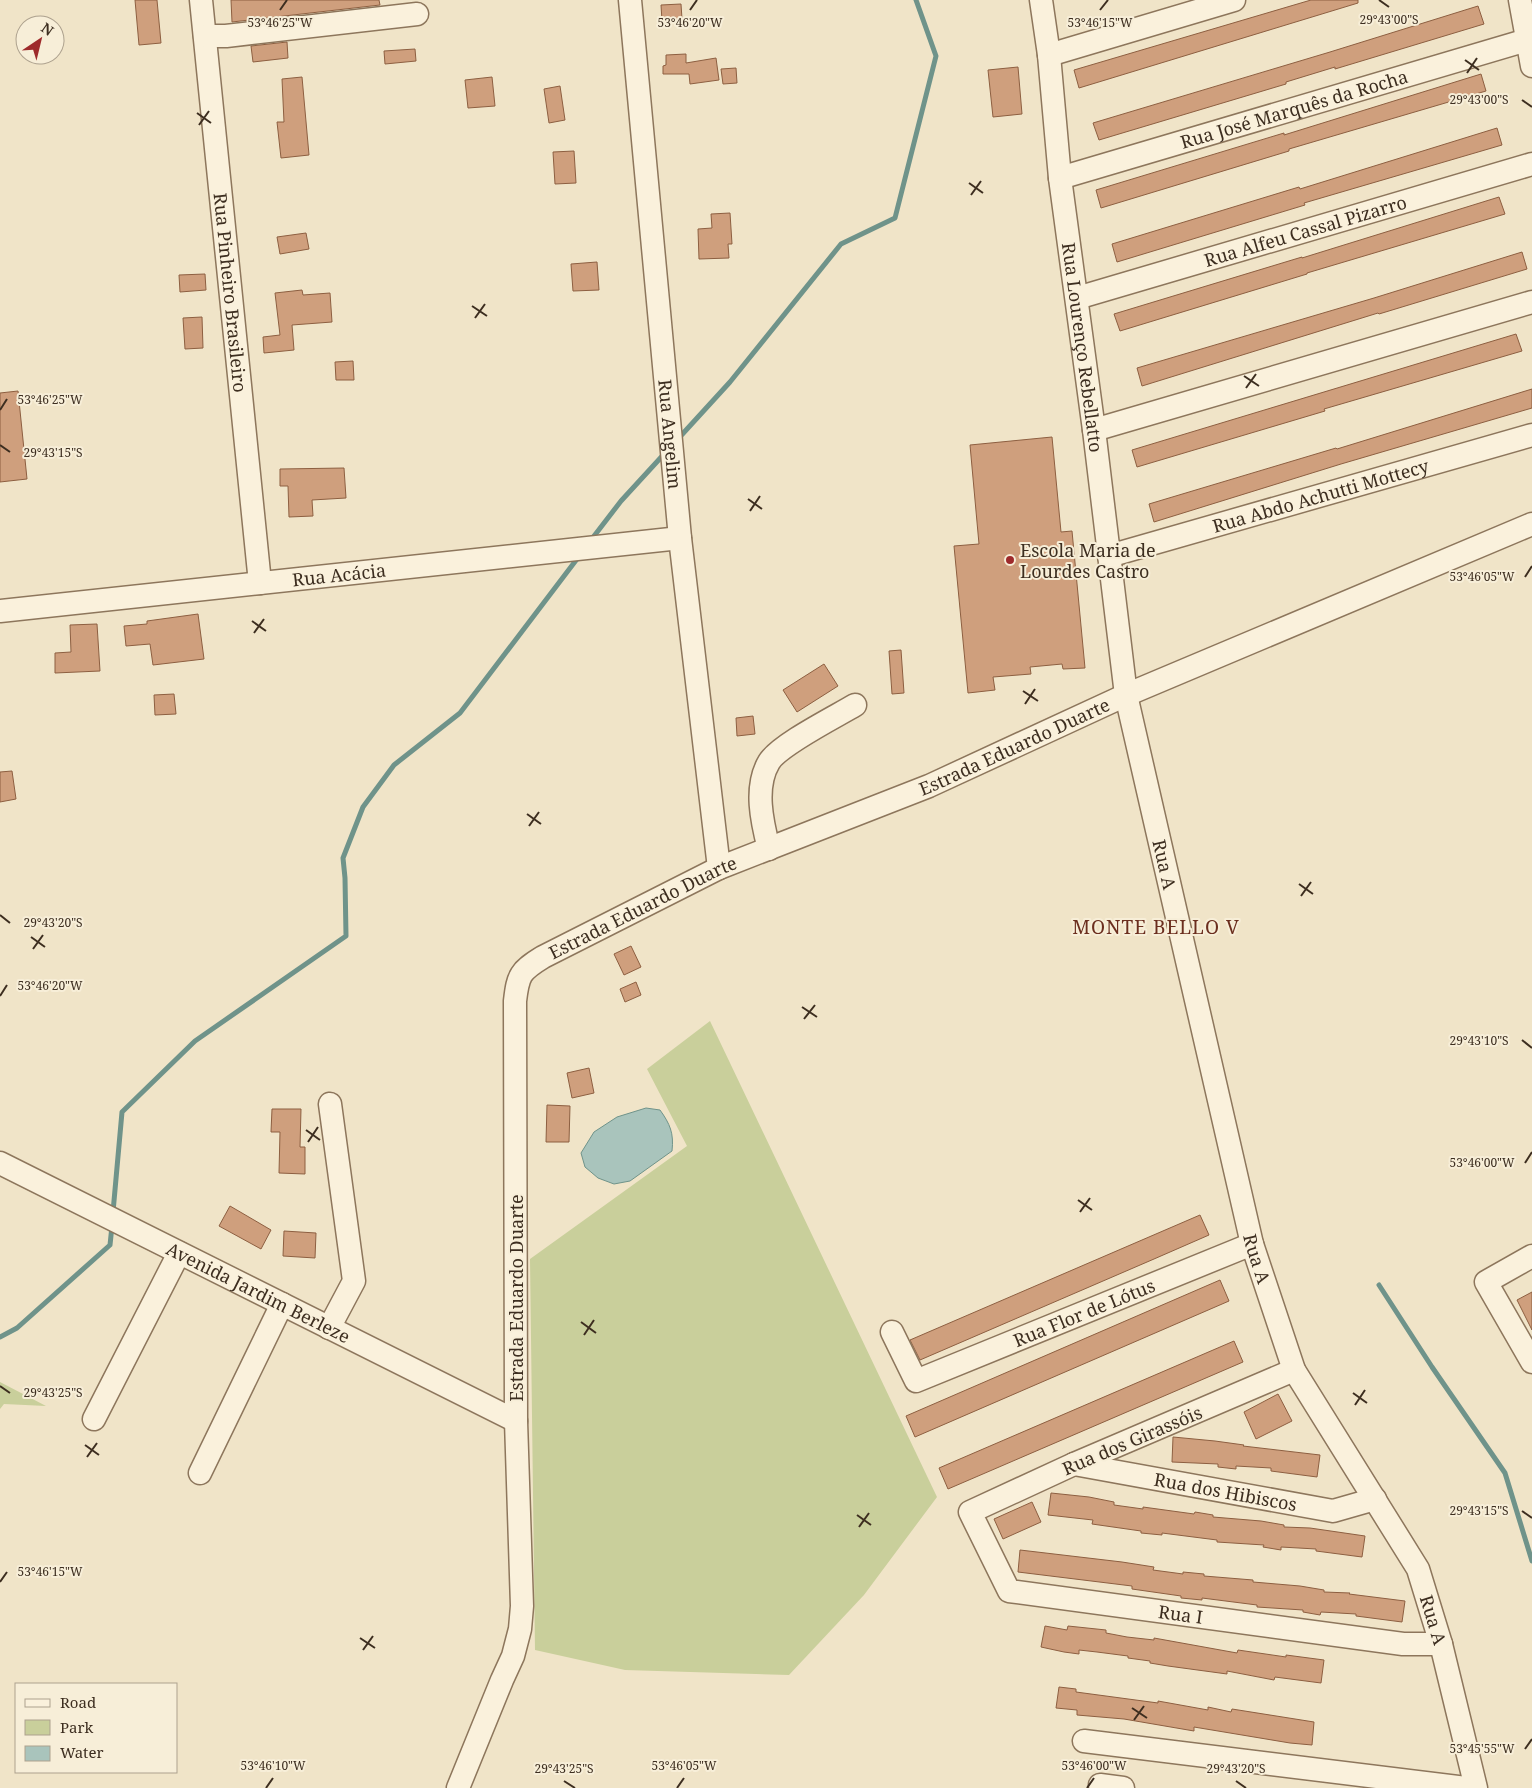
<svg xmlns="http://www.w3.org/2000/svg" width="1532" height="1788" font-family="'Noto Serif',serif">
<rect width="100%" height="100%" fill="#f0e4c8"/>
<g fill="#c9cf9b">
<path d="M710,1021L937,1497L864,1595L789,1675L625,1670L535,1650L530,1259L687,1146L647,1069Z"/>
<path d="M0,1382L46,1406L4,1404L0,1409Z"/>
</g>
<path fill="#a9c4bc" stroke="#6f938a" d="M646,1108L660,1110C670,1124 674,1133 672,1151L630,1181L614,1184L598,1178L585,1167L581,1153L594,1132L617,1117Z"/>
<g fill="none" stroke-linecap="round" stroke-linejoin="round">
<g stroke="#6f938a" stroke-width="5">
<path d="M677,440L730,382L841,244L895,218L936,56L916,0"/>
<path d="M591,540L621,501L665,453"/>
<path d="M113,1212L122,1112L195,1041L346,936L345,878L343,858L363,807L394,765L460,713L580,555"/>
<path d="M1379,1285L1432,1367L1505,1473L1532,1561"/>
<path d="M0,1337L17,1328L110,1245L112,1226"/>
</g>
</g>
<g fill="#cf9f7d" stroke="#8d5f41">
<path d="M135,0H157L161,43L139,45Z"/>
<path d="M231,0H379L380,5L232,22Z"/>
<path d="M1311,0H1358V3L1079,88L1074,70Z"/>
<path d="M681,4L682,19L662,21L661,5Z"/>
<path d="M1478,6L1484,24L1335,69V67L1286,82V84L1099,140L1093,123L1330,52Z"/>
<path d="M287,42L288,58L253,62L251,46Z"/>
<path d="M415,49L416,61L385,64L384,51Z"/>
<path d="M686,54V63L716,58L719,80L690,84L689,74H663V66L666,65V55Z"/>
<path d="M1018,67L1022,114L993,117L988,70Z"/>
<path d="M736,68L737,83L723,84L721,69Z"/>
<path d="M1481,74L1486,91L1289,149V151L1101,208L1096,190L1284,133V135Z"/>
<path d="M302,77L309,155L281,158L277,122H284L282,79Z"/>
<path d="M492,77L495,106L468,108L465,80Z"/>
<path d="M560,86L565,120L549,123L544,89Z"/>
<path d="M1497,128L1502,145L1304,203L1305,205L1117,262L1112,244L1299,187L1300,189Z"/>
<path d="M574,151L576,183L555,184L553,152Z"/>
<path d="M1499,197L1505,214L1307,273V274L1120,331L1114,314L1302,257V258Z"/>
<path d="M730,213L732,244H728L729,258L699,259L698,229L712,228L711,214Z"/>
<path d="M306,233L309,249L280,254L277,237Z"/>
<path d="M1522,252L1527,269L1379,314L1378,313L1142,386L1137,368L1374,298Z"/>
<path d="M597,262L599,290L573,291L571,264Z"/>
<path d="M205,274L206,290L180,292L179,275Z"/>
<path d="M302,290L303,295L330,293L332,322L292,325L294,350L264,353L263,337L280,335L275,293Z"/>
<path d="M202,317L203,348L185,349L183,318Z"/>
<path d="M1516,334L1522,351L1324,409L1325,411L1137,467L1132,450Z"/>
<path d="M353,361L354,380H336L335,362Z"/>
<path d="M1532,389V408L1341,464L1154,522L1149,504L1336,448L1337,449Z"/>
<path d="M18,391L27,479L0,482V393Z"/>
<path d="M1052,437L1061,532L1072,531L1085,668L1063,669L1062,664L1030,667L1031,674L993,677L995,690L968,693L954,546L979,544L970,445Z"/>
<path d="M344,468L346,498L312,500L313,516L289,517L288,486H280V469Z"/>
<path d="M198,614L204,659L153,665L150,644L126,646L124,626L147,624V621Z"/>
<path d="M97,624L100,671L55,673V653L71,652L70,625Z"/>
<path d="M901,650L904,693L892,694L889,651Z"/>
<path d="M824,664L838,686L797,712L783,690Z"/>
<path d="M174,694L176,714L155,715L154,695Z"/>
<path d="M753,716L755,734L737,736L736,718Z"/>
<path d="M12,771L16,799L0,802V772Z"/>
<path d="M631,946L641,967L624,975L614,954Z"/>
<path d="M636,982L641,995L625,1002L620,989Z"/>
<path d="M589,1068L594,1093L572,1098L567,1073Z"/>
<path d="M547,1105L570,1106L569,1142H546Z"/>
<path d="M272,1109H301L300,1147H305V1174L279,1173L280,1132H271Z"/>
<path d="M230,1206L271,1230L261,1249L219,1226Z"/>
<path d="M1200,1215L1209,1235L1154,1259L920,1360L910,1340Z"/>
<path d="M284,1231L316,1233L315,1258L283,1256Z"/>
<path d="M1220,1280L1229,1301L915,1437L906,1416Z"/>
<path d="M1532,1292V1330L1517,1300Z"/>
<path d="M1234,1341L1243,1362L948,1489L939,1468Z"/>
<path d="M1278,1394L1292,1421L1256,1439L1244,1412Z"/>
<path d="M1173,1437L1215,1441L1244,1445L1243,1446L1320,1455L1317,1477L1271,1471V1468L1236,1466V1469L1218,1467V1464L1172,1462Z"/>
<path d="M1051,1493L1089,1497L1114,1502V1505L1143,1509V1507L1194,1514L1195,1512L1213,1515V1517L1261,1521L1284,1525V1527L1310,1528L1365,1536L1362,1557L1316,1551V1549L1281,1547V1550L1263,1547L1264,1545L1217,1542V1540L1162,1533V1535L1141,1533V1531L1092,1524L1093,1520L1048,1515Z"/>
<path d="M1032,1502L1041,1522L1003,1539L994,1519Z"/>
<path d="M1020,1550L1122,1562L1154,1567L1153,1570L1183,1574V1572L1204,1574V1576L1253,1580V1582L1300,1586L1324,1590V1592L1350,1593L1349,1594L1405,1601L1402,1622L1356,1616V1614L1321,1612L1320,1615L1303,1612V1610L1257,1607V1605L1202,1598V1600L1181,1598V1596L1132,1589V1586L1018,1572Z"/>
<path d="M1045,1626L1067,1630L1068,1626L1106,1630V1633L1127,1637L1154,1640V1638L1237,1653L1238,1650L1286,1657V1655L1324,1660L1321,1683L1275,1677L1274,1680L1227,1671V1674L1168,1666L1150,1663V1661L1128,1658V1656L1097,1652L1079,1650V1654L1064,1652L1041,1647Z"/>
<path d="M1059,1687L1076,1689V1692L1158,1703V1701L1208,1710V1707L1231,1712L1232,1709L1314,1722L1312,1745L1290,1743L1194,1727V1731L1124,1719L1077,1715V1710L1056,1708Z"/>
</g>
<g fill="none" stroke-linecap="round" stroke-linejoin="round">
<defs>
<g id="minor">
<path id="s1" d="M201,0L260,583"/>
<path id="s2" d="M630,0L680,538L719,868"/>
<path id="s3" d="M1041,0L1049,55L1060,178L1094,430L1126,695L1252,1244L1294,1370L1418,1569L1441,1644L1476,1788"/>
<path d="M1520,0L1532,66"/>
<path d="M205,36H226L417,14"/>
<path d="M1049,55L1234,0"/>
<path id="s4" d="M1060,178L1527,40"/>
<path id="s5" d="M1077,298L1532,164"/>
<path d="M1094,430L1532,302"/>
<path id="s6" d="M1109,556L1532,435"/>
<path id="s7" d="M0,611L680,538"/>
<path d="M769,849C762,822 754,787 769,762C779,745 835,717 855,705"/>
<path id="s8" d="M0,1163L516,1421"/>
<path d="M1532,1256L1486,1282L1532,1362"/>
<path d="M329,1328L354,1281L330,1104"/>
<path id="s9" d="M892,1332L916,1381L1252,1244"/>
<path id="s10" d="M1294,1370L1074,1464L970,1512L1009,1591L1403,1644H1441"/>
<path d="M94,1419L179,1253"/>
<path id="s11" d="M1074,1464L1333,1511L1375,1499"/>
<path d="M200,1473L282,1304"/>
<path d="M1084,1741L1466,1788"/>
<path d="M1100,1785L1123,1788"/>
<path id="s12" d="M458,1788L502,1680L513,1656L520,1629L522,1606L516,1421L515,1001C518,975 520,971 543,957L719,868L929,786L1126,695L1532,524"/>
</g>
</defs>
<use href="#minor" stroke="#8d765c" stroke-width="25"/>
<use href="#minor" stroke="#faf1dc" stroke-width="22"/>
</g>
<path fill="none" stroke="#3d2e20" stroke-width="2" d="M1379,0L1389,7M280,10L287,0M690,10L697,0M1100,10L1108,0M1465,60L1479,70M1467,73L1477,58M1522,100L1532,107M197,113L211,123M199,125L209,111M969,183L983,193M971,195L981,181M472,306L487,316M475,318L485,304M1244,376L1259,386M1246,388L1256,374M0,410L7,399M0,445L10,452M748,499L762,509M750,511L760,496M1525,577L1532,566M252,621L266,631M254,633L264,619M1023,691L1038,701M1025,704L1035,689M527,814L541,824M529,826L539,812M1299,884L1313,894M1301,896L1311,882M0,915L10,923M31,937L45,947M33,949L43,935M0,996L7,985M802,1007L817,1017M804,1019L815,1005M1522,1040L1532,1048M306,1130L320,1140M308,1142L318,1127M1525,1163L1532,1152M1078,1200L1092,1210M1080,1212L1090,1198M581,1322L596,1333M584,1335L594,1320M0,1386L10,1393M1353,1393L1367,1403M1355,1405L1365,1390M85,1445L99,1455M87,1457L97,1443M1522,1511L1532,1518M857,1515L871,1525M859,1527L869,1513M0,1582L7,1572M360,1638L375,1648M363,1650L373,1636M1132,1708L1147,1718M1134,1720L1144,1706M1525,1749L1532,1739M564,1781L575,1788M1236,1781L1246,1788M266,1788L273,1778M677,1788L684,1778M1087,1788L1094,1778"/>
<circle fill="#9e2a2b" stroke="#f7eed8" stroke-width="2" cx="1010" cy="560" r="5"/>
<g text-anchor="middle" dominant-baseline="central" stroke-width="4" stroke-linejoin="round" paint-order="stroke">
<g font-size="18" fill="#3d2e20" stroke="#f7eed8">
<text stroke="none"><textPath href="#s4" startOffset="244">Rua José Marquês da Rocha</textPath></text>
<text stroke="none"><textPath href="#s5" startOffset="238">Rua Alfeu Cassal Pizarro</textPath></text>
<text stroke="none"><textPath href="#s1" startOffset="294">Rua Pinheiro Brasileiro</textPath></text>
<text stroke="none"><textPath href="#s3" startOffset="350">Rua Lourenço Rebellatto</textPath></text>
<text stroke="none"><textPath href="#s2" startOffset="436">Rua Angelim</textPath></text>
<text stroke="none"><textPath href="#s6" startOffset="220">Rua Abdo Achutti Mottecy</textPath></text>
<text stroke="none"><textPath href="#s7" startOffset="341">Rua Acácia</textPath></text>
<text stroke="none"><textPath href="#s12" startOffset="1371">Estrada Eduardo Duarte</textPath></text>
<text stroke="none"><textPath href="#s3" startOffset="874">Rua A</textPath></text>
<text stroke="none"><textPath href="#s12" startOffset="966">Estrada Eduardo Duarte</textPath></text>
<text stroke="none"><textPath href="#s3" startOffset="1279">Rua A</textPath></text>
<text stroke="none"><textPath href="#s8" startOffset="289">Avenida Jardim Berleze</textPath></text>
<text transform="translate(516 1298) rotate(-90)">Estrada Eduardo Duarte</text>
<text stroke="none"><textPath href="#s9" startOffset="236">Rua Flor de Lótus</textPath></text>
<text transform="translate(1132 1440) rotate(-23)">Rua dos Girassóis</text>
<text stroke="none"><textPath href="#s11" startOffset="154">Rua dos Hibiscos</textPath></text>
<text stroke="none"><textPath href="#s10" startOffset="615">Rua I</textPath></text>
<text stroke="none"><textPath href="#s3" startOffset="1684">Rua A</textPath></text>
</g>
<g font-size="18" fill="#3d2e20" stroke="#f7eed8" text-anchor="start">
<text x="1020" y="550">Escola Maria de<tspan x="1020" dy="21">Lourdes Castro</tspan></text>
</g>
<g font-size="19" letter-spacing="1" fill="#6b2e1e" stroke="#f7eed8">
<text x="1156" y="927">MONTE BELLO V</text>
</g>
</g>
<g font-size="12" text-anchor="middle" fill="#3d2e20" stroke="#f7eed8" stroke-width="4" stroke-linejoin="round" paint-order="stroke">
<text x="1389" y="24">29°43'00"S</text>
<text x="280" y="27">53°46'25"W</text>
<text x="690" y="27">53°46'20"W</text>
<text x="1100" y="27">53°46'15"W</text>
<text x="1479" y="104">29°43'00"S</text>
<text x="50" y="404">53°46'25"W</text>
<text x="53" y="457">29°43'15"S</text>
<text x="1482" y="581">53°46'05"W</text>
<text x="53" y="927">29°43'20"S</text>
<text x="50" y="990">53°46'20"W</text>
<text x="1479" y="1045">29°43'10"S</text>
<text x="1482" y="1167">53°46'00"W</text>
<text x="53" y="1397">29°43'25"S</text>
<text x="1479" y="1515">29°43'15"S</text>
<text x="50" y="1576">53°46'15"W</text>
<text x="1482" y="1753">53°45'55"W</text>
<text x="273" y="1770">53°46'10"W</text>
<text x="684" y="1770">53°46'05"W</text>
<text x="1094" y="1770">53°46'00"W</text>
<text x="564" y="1773">29°43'25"S</text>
<text x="1236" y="1773">29°43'20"S</text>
</g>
<rect x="15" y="1683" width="162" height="90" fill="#f7eed8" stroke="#ada18e"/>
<rect x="25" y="1699" width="25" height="8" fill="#faf1dc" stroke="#ada18e"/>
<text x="60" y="1708" font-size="15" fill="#3d2e20">Road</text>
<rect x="25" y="1720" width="25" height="15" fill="#c9cf9b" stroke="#ada18e"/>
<text x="60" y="1733" font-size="15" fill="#3d2e20">Park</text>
<rect x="25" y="1746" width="25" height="15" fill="#a9c4bc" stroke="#ada18e"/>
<text x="60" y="1758" font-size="15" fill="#3d2e20">Water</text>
<g transform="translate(40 40) rotate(35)"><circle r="24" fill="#f7eed8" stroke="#ada18e"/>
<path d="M0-4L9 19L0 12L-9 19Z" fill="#9e2a2b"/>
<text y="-8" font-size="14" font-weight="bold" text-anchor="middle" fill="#3d2e20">N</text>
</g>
</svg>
